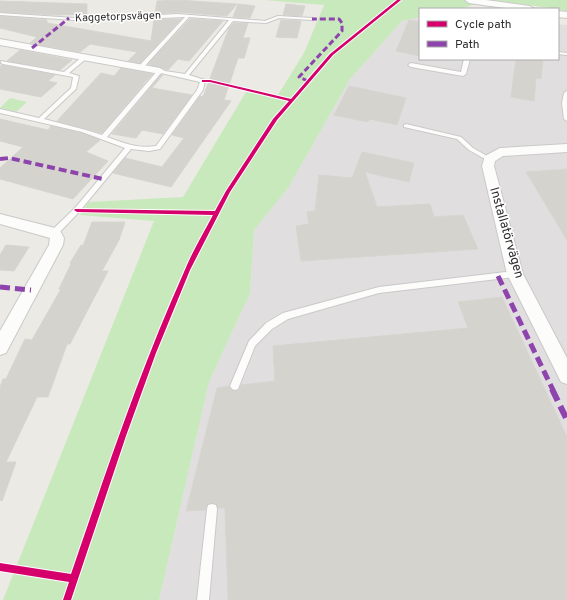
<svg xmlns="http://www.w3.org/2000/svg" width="567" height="600" font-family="Overpass,sans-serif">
<rect width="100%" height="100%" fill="#eceae4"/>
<path fill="#e1dedf" d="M420,17V59H558V24L567,25V600H159L209,382L250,293L254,230L288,188L350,79L402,21Z"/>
<g fill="#c8e9bc">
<path d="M264,0H488L460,9H420V17L402,21L350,79L288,188L254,230L250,293L209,382L159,600H3L154,221L80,215L89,202L183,197L246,92L276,98L304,53L324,5Z"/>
<path d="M492,0H567V12L558,9Z"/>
<path d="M10,98L27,102L16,112L0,108Z"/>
</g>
<g fill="#d5d3ce" stroke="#d7d5d0">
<path d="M178,0L237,4L227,16L178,12L155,14L157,1Z"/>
<path d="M0,1L87,4V14L57,15L0,12Z"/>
<path d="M238,4L255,6L250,18L233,17Z"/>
<path d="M286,4L305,6L302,16L283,15Z"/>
<path d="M0,16L47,20V23L151,41L154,20L181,19L140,63L128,61L137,52L90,44L80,52L30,43L37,37L0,28Z"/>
<path d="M190,19L223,21L189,61L178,59L168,70L148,64Z"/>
<path d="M281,20L301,21L297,38L276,37Z"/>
<path d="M409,20L420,22V56L396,51Z"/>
<path d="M234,23H248L243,38H250L244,58H238L224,100L231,101L171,187L113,173L125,158L162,167L184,138L172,135L200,96L203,97L229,28Z"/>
<path d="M20,50L72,60L60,70L7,61Z"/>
<path d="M516,59H543L541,79L536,78L534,101L511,97Z"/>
<path d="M2,65L55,75L48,81L57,83L41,97L0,89V66Z"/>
<path d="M121,68L152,74L102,133L57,121L101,73L114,76Z"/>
<path d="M161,75H163L152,88L192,95L163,134L142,130L136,138L112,134Z"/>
<path d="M349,86L406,98L397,125L370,119L368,122L334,115Z"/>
<path d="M0,119L48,130L51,126L82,133L100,140L86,152L108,161L73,199L0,179V168L23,147L0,141Z"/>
<path d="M362,152L414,163L409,182L365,172L377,207L430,204L434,217L463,215L478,249L301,261L296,226L309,224L307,212L315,211L319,175L352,178Z"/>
<path d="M567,169V240L526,172Z"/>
<path d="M92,222H125L119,240L102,271H108L70,344H67L48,397H37L6,462H16L2,501L0,500V387L3,379H6L25,339L32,340L61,289H59L71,264L70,263L81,245L83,246Z"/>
<path d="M6,245L29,247L14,271L0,270V255Z"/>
<path d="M502,297L567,437V600H228L225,508H218L216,504L212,503L207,505L205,510L186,511L217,388L229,386L231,390L235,391L239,390L241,385L275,381L273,346L468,328L458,302Z"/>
</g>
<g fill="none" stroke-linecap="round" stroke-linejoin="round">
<defs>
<g id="lane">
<path d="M0,13L89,19L178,14L265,21L278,16L312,18L314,19L312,20L279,18L266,23L233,21L189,75L205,80L203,90L160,149L149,151L131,149L79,212L57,235L54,236L50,233L51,231L75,208L125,148L82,132L0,113V109L39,118L71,88L73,77L3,64L1,63V61L64,72L83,56H87V58L69,73L79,76L76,89L44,119L86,130L102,135L158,70L185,74L229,20L189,17L143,68L141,69L138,67L139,66L185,17L89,21L0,15ZM161,73L200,82L197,90L156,146C139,149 123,143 107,137Z"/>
<path d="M558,52L567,53V55L558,54Z"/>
<path d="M464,59H470L466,74L463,76L411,67L408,65L411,63L461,72Z"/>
<path d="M567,91V121L564,119L562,103L564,93Z"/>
<path d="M406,124L461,137L473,148L492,159L491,160H487L469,150L457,139L404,127V125Z"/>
<path d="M515,271L518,272L519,274L518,276L515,277L379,293L288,319L272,329L255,346L238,389L235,390L232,389L230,386L249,341L266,323L283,313L379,287Z"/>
<path d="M212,504L216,505L217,509L209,600H197L207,509L208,505Z"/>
</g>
<g id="street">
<path d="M465,0H486L530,6L534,9H512L469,3Z"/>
<path d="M558,11L567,12V18L558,17Z"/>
<path d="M0,39L160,68L165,71L160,74L0,45Z"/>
<path d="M567,144V152L503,156L495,161L494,166L523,274L567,358V384L561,382L507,274L482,166L485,156L500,148Z"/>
<path d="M0,214L59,229L64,238L63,245L6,353L0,355V331L49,245L50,238L0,224Z"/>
</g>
</defs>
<use href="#lane" stroke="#cac9c9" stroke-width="2"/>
<use href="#street" stroke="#cac9c9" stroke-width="2"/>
<use href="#lane" fill="#fcfcfb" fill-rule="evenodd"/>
<use href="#street" fill="#fcfcfb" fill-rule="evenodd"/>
<g stroke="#8e44ad" stroke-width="3" stroke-dasharray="6 3" stroke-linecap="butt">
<path d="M32,48L69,18"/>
<path d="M308,81L299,77L342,31V23L339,19H312"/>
</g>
<path stroke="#8e44ad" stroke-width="4" stroke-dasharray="8 4" stroke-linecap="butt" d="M0,159L9,158L103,179"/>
<g stroke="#8e44ad" stroke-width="5" stroke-dasharray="10 5" stroke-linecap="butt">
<path d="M498,276L553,390"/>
<path d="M0,287L31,290"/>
</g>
<path stroke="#8e44ad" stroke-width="6" stroke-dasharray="13 6" stroke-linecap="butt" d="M552,389L567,420"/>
<defs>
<path id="cycleway" d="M397,0H401L333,55L277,120L230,192L190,270L156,353L126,436L71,600H63L69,582L0,571V563L71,574C106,472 140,370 184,272C192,252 203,234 213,215L77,212L74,210L75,209L215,211L226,191L273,119L289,101L210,82H202V80H210L291,99L330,54Z"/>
</defs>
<use href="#cycleway" stroke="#fff" stroke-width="2"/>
<use href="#cycleway" fill="#d6006c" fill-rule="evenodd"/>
</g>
<g text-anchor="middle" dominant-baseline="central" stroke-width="3" stroke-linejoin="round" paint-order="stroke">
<g font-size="11" fill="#2e2e2e" stroke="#fff">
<text transform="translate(118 17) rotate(-2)">Kaggetorpsvägen</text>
</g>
<g font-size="13" fill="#2e2e2e" stroke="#fff">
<text transform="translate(506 233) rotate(74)">Installatörvägen</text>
</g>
</g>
<rect x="419" y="8" width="140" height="52" fill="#ffffff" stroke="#ababab"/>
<rect x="427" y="21" width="20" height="6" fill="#d6006c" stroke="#ababab"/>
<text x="455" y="28" font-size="12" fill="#2e2e2e">Cycle path</text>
<rect x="427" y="41" width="20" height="6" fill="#8e44ad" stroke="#ababab"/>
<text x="455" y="48" font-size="12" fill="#2e2e2e">Path</text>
</svg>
